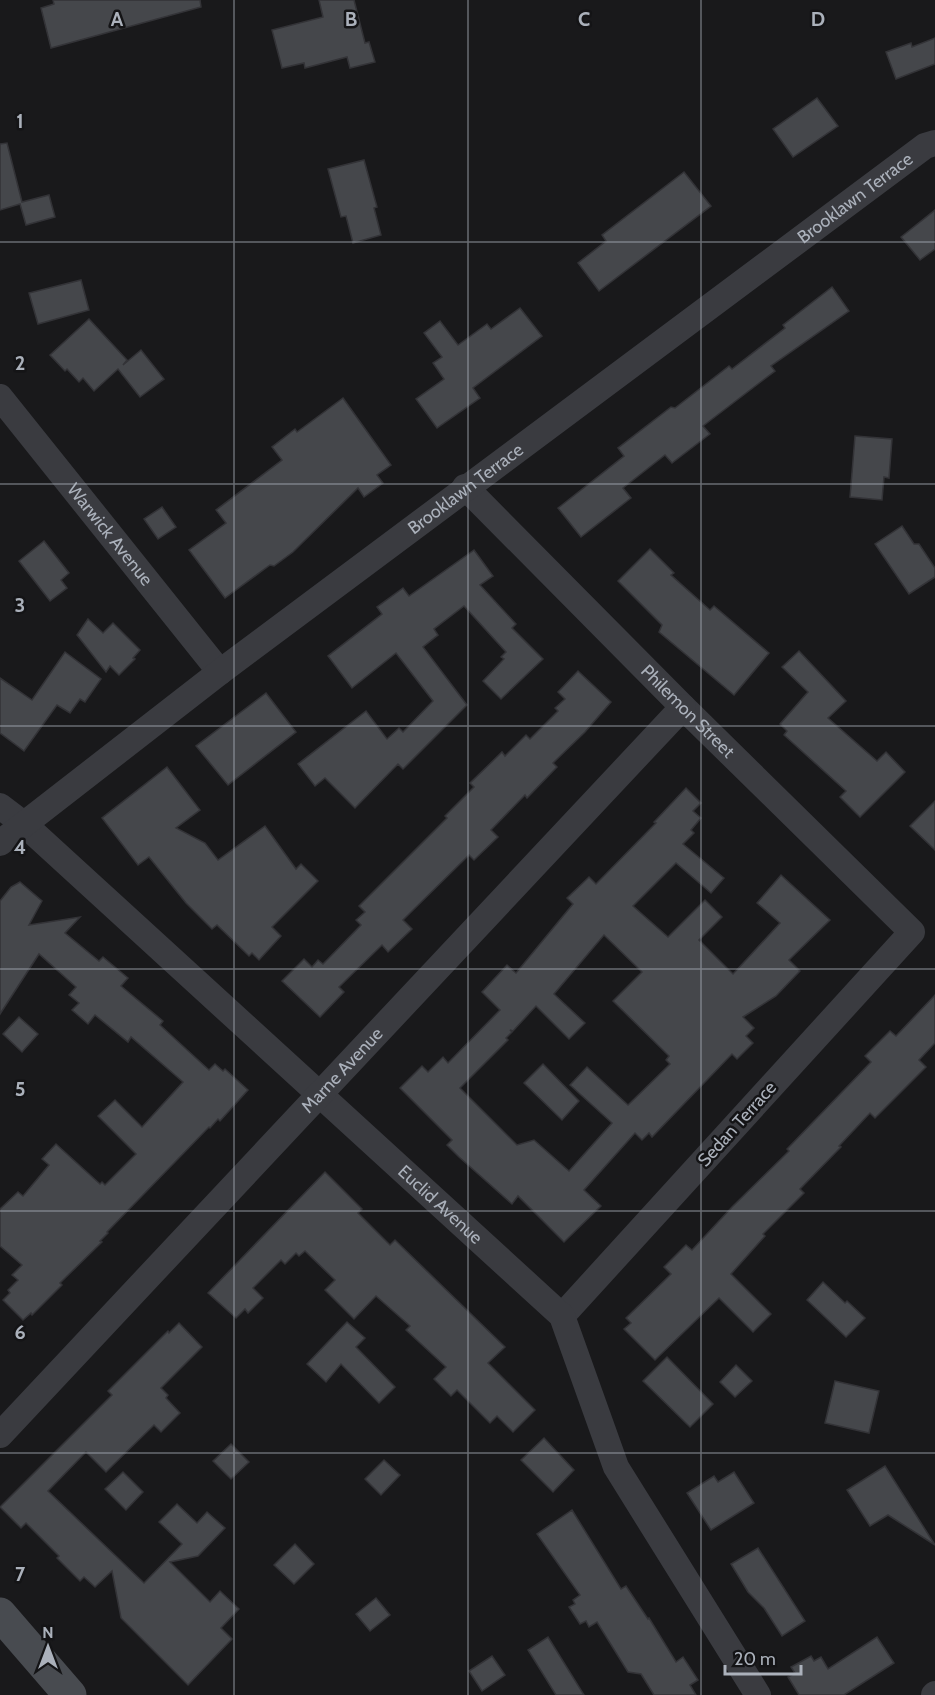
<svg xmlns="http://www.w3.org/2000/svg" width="935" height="1695" font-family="Cabin,sans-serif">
<rect width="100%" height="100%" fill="#19191b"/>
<g fill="#45474b" stroke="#333337" stroke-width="1.5" fill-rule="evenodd">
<path d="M53,0H200L201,7L51,48L41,8L54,4Z"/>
<path d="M319,0H354L365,43L369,42L375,62L350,68L347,57L305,68L304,63L282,68L272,30L323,17Z"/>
<path d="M935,38V64L896,79L886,52L911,43L912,47Z"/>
<path d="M817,98L838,126L793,157L773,129Z"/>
<path d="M7,143L22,202L49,195L55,217L26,225L20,204L0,210V144Z"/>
<path d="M364,160L377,207L374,208L381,235L353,243L346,216L341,217L328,169Z"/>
<path d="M684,172L711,206L599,291L578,263L606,241L602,235Z"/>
<path d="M935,210V249L920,260L901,237Z"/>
<path d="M81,280L89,310L38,324L29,293Z"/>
<path d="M832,287L849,311L771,366L775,371L703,426L710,434L672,463L665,455L623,488L631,498L581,537L558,508L624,456L618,448L671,407L675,408L729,366L732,369L785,328L783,325Z"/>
<path d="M520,308L542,336L473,388L480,398L437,428L416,399L444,379L433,363L442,357L424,333L440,321L458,345L487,324L491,329Z"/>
<path d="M89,319L127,360L123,365L141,350L164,379L140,397L118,369L94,391L83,378L79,382L67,369L65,371L50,355Z"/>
<path d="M343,398L391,465L377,475L383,483L364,497L358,488L293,552L274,566L270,565L225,598L189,550L226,523L216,510L282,460L272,447L295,429L297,432Z"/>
<path d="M855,436L892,439L889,478L884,477L882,500L850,497Z"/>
<path d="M162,507L176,527L158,539L144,519Z"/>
<path d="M902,526L914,544H919L935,568V577L909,594L875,544Z"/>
<path d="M44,541L69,573L61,580L67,588L50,601L19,561Z"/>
<path d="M650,549L674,573L671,575L710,610L714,606L769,653L734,695L659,632L662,625L618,581Z"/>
<path d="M474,550L493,576L480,585L516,624L512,628L543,659L501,699L483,681L504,659L501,657L506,652L464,606L434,629L438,635L423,647L467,705L403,769L398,764L355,808L325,778L315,786L298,764L366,711L387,739L399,728L403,732L433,701L396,653L352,688L328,656L382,614L377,607L403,588L409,596Z"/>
<path d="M88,619L103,633L113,623L140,650L133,658L135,659L119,675L110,666L106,672L77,635Z"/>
<path d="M799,651L846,701L828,718L877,761L886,752L905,772L860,817L840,797L846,791L784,735L787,731L780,724L808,692L782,667Z"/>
<path d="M65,652L101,679L85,702L80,699L70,713L57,705L24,751L0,733V678L32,700Z"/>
<path d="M578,671L611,702L585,732L553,763L557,767L527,798L525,795L491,830L498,837L474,860L469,855L403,920L412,929L388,952L382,945L339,987L344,992L320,1017L282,981L304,959L312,967L318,960L323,964L361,925L356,920L365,912L359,906L447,818L445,816L474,787L470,783L502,752L505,756L526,735L530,739L558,711L555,708L565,699L558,692Z"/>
<path d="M266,693L296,732L228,785L196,746Z"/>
<path d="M167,767L200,810L176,828L205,843L218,860L265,826L296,869L301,864L318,881L272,927L281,936L259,960L252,953L249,956L217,925L212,929L186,903L149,857L138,865L102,818Z"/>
<path d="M686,788L701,803L693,811L701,818L691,830L694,833L683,844L724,878L711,893L676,863L633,906L668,937L705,900L722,917L699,940L733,974L780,923L757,903L781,875L830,920L789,960L800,971L776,996L743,1017L754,1028L746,1036L753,1043L737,1059L732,1054L652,1137L649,1133L642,1140L635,1133L584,1190L601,1206L564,1242L518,1196L512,1204L459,1157L447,1145L452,1140L400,1088L422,1066L428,1072L443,1057L448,1063L500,1010L482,992L507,965L516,973L573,904L567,898L589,877L596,884L656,823L654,822ZM604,935L642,972L613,1001L669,1056L666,1060L670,1064L628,1105L587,1067L570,1085L612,1123L569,1171L534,1140L517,1145L460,1088L508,1040L506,1038L512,1032L510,1030L513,1031L536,1006L569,1039L585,1023L554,994Z"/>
<path d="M935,801V850L910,826Z"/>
<path d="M20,882L42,901L29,925L80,917L65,933L99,961L103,957L128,978L121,986L163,1021L160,1025L209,1070L215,1064L223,1071L225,1069L248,1090L220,1121L218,1119L210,1128L209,1127L107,1232L108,1233L100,1241L102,1242L60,1283L62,1285L32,1315L31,1313L23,1320L3,1300L10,1293L8,1290L18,1280L12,1275L22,1265L0,1246V1209L18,1192L23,1196L49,1165L42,1159L56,1144L100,1184L102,1182L105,1185L136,1154L98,1116L115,1100L142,1127L183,1082L131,1037L128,1042L95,1015L88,1024L72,1010L79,1003L69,995L76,987L39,954L0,1014V901L11,887Z"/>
<path d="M935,995V1043L919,1060L926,1067L875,1118L870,1113L839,1146L841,1147L800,1189L804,1193L763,1234L765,1236L731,1274L771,1314L753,1332L719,1298L655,1360L624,1329L631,1323L626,1318L671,1274L664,1267L686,1245L692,1250L732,1207L789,1151L787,1149L871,1062L865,1056L890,1031L896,1036Z"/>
<path d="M19,1017L38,1034L22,1052L3,1034Z"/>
<path d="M543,1064L579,1101L562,1120L524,1083Z"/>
<path d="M325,1172L362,1209L358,1213L390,1245L395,1240L505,1347L488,1363L535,1410L513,1432L497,1416L490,1423L457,1390L451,1396L434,1379L446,1367L406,1330L410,1326L376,1296L354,1319L325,1290L335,1280L305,1251L299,1256L296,1253L285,1264L281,1260L253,1288L263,1298L248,1313L245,1309L236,1318L208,1293Z"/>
<path d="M823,1282L845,1303L847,1301L865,1318L846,1337L807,1300Z"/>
<path d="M347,1322L365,1338L356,1347L395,1387L379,1403L341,1364L326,1382L307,1364Z"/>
<path d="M179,1323L202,1347L161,1388L168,1395L166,1398L180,1413L161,1432L154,1425L106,1472L86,1452L48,1491L144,1583L182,1544L159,1522L177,1504L197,1523L207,1512L225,1528L198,1556L170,1562L210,1602L220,1591L239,1609L221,1628L232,1639L188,1685L121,1618L112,1571L95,1587L84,1577L80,1581L57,1558L59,1556L26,1523L21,1528L0,1507L112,1395L108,1391L168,1331L169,1333Z"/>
<path d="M667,1357L713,1404L690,1427L643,1381Z"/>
<path d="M736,1365L752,1381L735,1397L720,1382Z"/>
<path d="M835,1381L879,1391L869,1433L825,1423Z"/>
<path d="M544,1438L574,1470L553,1492L521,1460Z"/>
<path d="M231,1444L249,1462L231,1479L213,1461Z"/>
<path d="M384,1460L400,1475L381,1495L365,1479Z"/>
<path d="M885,1466L935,1545L888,1515L870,1526L847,1490Z"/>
<path d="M123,1472L143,1492L126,1510L105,1489Z"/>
<path d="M734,1472L754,1503L711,1530L687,1493L714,1476L718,1482Z"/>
<path d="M572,1510L621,1589L626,1586L648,1619L649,1618L676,1662L683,1657L698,1680L690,1685L696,1695H654L641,1674L628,1672L597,1622L589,1627L586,1621L580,1624L569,1607L575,1604L573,1600L580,1595L537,1534Z"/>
<path d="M295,1544L314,1564L294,1584L274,1565Z"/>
<path d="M758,1548L805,1621L782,1636L764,1608L748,1592L731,1564Z"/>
<path d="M376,1598L390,1615L370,1631L356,1614Z"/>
<path d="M548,1637L584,1695H556L528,1650Z"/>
<path d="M877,1637L894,1663L844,1695H799L788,1677L795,1673L791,1667L811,1656L814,1661L821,1657L828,1669Z"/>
<path d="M492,1656L505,1675L482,1691L469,1671Z"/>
</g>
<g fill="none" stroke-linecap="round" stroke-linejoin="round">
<g stroke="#3a3b40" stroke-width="26">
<path id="s1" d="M0,397L220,672"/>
<path id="s2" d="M465,487L683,707L912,932L562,1316"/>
<path id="s3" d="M0,806L25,825L562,1316L616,1467L758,1695"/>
<path id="s4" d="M0,843L220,672L925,146L935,143"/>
<path id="s5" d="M0,1435L683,707"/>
<path d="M934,1695L935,1694"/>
</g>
<path stroke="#484b50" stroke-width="33" d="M0,1614L70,1695"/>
</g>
<path fill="none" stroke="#abb1bb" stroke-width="1.5" stroke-opacity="0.55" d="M234,0V1695M468,0V1695M701,0V1695M0,242H935M0,484H935M0,726H935M0,969H935M0,1211H935M0,1453H935"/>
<g text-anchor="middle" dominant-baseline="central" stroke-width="5" stroke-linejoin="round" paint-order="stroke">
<g font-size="18" fill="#abb1bb" stroke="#141416">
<text stroke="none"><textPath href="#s4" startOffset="1071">Brooklawn Terrace</textPath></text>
<text stroke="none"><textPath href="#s4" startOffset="585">Brooklawn Terrace</textPath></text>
<text stroke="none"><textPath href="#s1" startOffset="176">Warwick Avenue</textPath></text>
<text stroke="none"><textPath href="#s2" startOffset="316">Philemon Street</textPath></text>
<text stroke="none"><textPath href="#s5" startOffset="500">Marne Avenue</textPath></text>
<text transform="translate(737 1124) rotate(-48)">Sedan Terrace</text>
<text stroke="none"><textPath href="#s3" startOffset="594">Euclid Avenue</textPath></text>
</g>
</g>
<g font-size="20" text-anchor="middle" font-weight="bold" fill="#abb1bb" stroke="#141416" stroke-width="5" stroke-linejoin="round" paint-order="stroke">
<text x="117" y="26">A</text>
<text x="351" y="26">B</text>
<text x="584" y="26">C</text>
<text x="818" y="26">D</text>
<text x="20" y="128">1</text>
<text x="20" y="370">2</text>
<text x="20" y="612">3</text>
<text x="20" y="854">4</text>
<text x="20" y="1096">5</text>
<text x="20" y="1339">6</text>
<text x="20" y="1581">7</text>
</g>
<g transform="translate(48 1647)" stroke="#141416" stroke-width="4.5" paint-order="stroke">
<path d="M0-4.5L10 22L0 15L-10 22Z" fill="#abb1bb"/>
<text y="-9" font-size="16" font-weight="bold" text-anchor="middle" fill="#abb1bb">N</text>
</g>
<path d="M725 1665v9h76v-9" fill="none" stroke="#abb1bb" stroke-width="3"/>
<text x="734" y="1665" font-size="18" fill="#abb1bb" stroke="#141416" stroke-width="4.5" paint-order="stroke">20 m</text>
</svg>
